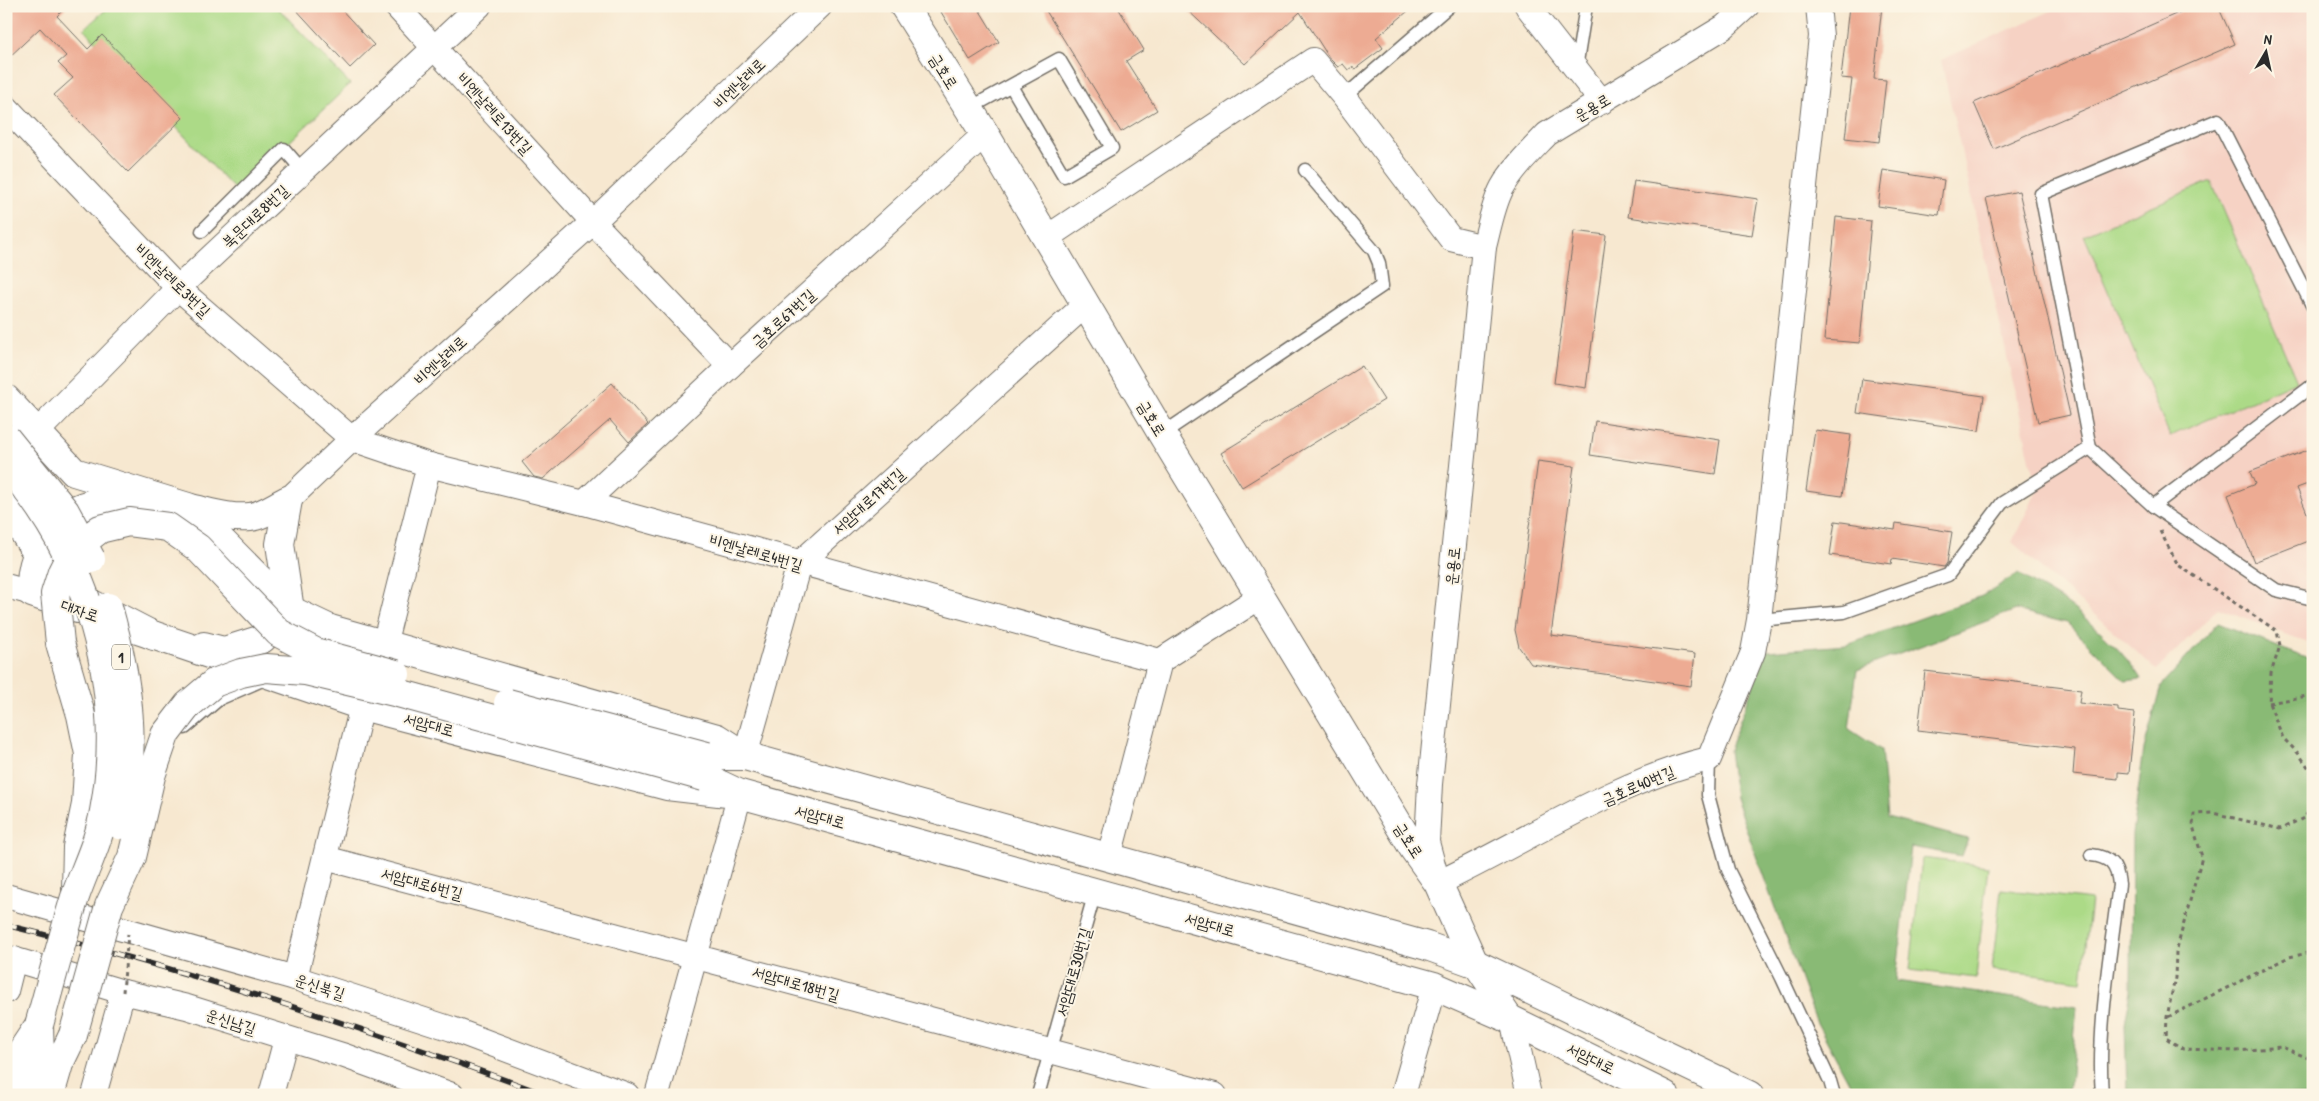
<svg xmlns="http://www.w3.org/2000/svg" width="2319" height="1101" font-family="'Patrick Hand','Poor Story',sans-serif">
<rect width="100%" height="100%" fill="#fcf5e5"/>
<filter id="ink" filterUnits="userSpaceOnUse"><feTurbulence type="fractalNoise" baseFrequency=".02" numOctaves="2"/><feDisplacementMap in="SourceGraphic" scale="10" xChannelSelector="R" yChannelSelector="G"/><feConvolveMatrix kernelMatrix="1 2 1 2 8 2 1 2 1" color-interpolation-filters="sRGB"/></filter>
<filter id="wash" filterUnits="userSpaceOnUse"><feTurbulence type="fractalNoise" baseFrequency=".0096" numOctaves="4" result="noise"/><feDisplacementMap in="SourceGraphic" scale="20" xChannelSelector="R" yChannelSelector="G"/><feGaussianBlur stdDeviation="1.12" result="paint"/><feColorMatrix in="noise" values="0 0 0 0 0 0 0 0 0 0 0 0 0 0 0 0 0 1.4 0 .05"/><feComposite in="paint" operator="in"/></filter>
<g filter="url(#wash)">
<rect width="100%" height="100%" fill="#f7e8d0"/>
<path fill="#f6d2c4" d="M2062,6H2313V645L2218,608L2157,670L2012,542L2037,491L1941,60Z"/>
<g fill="#acda87" stroke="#6c8259">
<path d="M110,6H276L350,84L237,192L84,29Z"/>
<path d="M2211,181L2297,381L2170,436L2084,235Z"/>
<path d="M1922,858L1988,866L1976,978L1910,970Z"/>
<path d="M2001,889L2091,900L2082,981L1992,970Z"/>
</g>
<g fill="#89ba74" stroke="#5a7250">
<path d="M2019,573C2032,584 2047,591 2061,600C2088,618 2124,651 2141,679L2125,681L2067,623L2016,610L1857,670L1849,729L1881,750L1887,818L1968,839L1962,856L1911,847L1896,981L2077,1007L2069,1095H1856L1816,1021L1735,798L1729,750L1766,651L1847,645L1982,596Z"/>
<path d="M2218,623L2313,661V1095H2127L2125,1024L2131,991L2132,834L2144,749L2161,686Z"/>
</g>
<g id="blocks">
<g fill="#edab93">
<path d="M6,6H67L57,16L88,49L102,35L183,118L128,172L54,95L73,78L58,63L66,56L40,28L6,60Z"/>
<path d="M293,6H338L374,45L350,68Z"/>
<path d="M950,6H977L999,42L970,60L941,12Z"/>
<path d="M1043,6H1117L1144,50L1126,61L1157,110L1121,132Z"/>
<path d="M1183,6H1414L1376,38L1383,48L1355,69L1352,67L1348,70L1343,64L1338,67L1330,59L1300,12L1245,64Z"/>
<path d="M1849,6H1882L1874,79L1886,80L1879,142L1845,138L1852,79L1841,78Z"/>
<path d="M2194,6H2218L2235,44L1994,149L1974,103Z"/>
<path d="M1883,170L1944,180L1939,215L1878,206Z"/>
<path d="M1634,181L1758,199L1752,235L1628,217Z"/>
<path d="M2019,191L2070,415L2038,422L1986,198Z"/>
<path d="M1836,217L1871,221L1860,343L1824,340Z"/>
<path d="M1574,231L1606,235L1586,388L1554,383Z"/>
<path d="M1362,366L1384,400L1242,487L1221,453Z"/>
<path d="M1862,379L1984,396L1979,431L1857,413Z"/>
<path d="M612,383L648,424L629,442L610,420L543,479L534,477L522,462Z"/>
<path d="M1595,421L1720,440L1715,474L1590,455Z"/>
<path d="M1815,430L1851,435L1842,496L1806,491Z"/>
<path d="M2313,448V482L2297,488L2313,528V539L2254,562L2228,495L2255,484L2250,472Z"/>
<path d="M1538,461L1574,466L1551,635L1695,654L1691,686L1531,664L1519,647L1515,630Z"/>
<path d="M1835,521L1895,530L1896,523L1952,532L1947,563L1944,567L1892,559L1891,564L1830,555Z"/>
<path d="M1925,671L2081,690L2079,703L2118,707V711L2135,713L2129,773L2118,772V779L2073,774L2075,749L1918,730Z"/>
</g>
</g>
</g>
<g filter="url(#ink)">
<use href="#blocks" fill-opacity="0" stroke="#726d65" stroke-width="1"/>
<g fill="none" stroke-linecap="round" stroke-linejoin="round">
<defs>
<g id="lane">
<path d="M1576,68L1586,6"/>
<path d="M1344,97L1449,6"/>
<path d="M968,109L1059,59L1112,148L1064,176L1011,86"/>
<path d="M202,231L284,149L303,171"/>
<path d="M2313,307L2218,120L2041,194L2090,448L2153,506L2276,590L2313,599"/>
<path d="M1162,434L1382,286L1379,263L1374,251L1305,170"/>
<path d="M2153,506L2313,385"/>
<path d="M1759,620L1844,612L1948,575L2002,503L2090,448"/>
<path d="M185,728L219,699L260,681"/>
<path d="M1709,759L1708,795L1728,870L1782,978L1830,1081L1834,1095"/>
<path d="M2091,855C2110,857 2117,865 2119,884C2111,950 2097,1029 2102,1095"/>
<path d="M1038,1095L1095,892"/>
</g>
<g id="street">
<path d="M396,6L593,222L730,366"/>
<path d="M1527,6L1602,102"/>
<path d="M1747,6L1724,27L1547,134C1531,151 1513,168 1502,188C1493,205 1489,228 1484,247L1430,784L1427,842L1438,883C1523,843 1618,780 1709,759L1753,652L1759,620L1821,36L1818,6"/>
<path d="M6,107L178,288L352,439L429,465L584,503L1160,661"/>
<path d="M1046,238L1313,60L1344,97L1451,239L1484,247"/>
<path d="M37,432L178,288L479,6"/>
<path d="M288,500L352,439L593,222L820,6"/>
<path d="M584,503L730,366L985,134"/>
<path d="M6,586L32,593"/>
<path d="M384,645L429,465"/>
<path d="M1160,661L1260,597"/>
<path d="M745,756L799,564L1085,305"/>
<path d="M1109,857L1160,661"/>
<path d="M325,858L1215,1095"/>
<path d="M6,896L295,978L452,1029L627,1095"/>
<path d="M6,957L123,992L187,1007L345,1056L452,1095"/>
<path d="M1474,963L1512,1020L1529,1095"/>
<path d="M295,978L362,706"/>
<path d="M6,991L14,959"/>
<path d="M94,1095L123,992"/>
<path d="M271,1095L286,1039"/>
<path d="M657,1095L740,794"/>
<path d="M1403,1095L1434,986"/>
</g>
<g id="secondary">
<path d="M904,6L985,134L1162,434L1413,848L1438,883L1474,963"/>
<path d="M78,609L32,593C29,572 35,557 45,539C48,534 51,527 55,523C91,490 147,499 190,508C209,512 230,519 250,517C262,516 277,505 288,500"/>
<path d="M132,628L362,706L667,786L736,794"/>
<path d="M204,646L224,651L262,639L290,610L280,544L288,500"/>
</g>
<g id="primary">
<path d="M6,399L74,472L188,507L290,610L330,629L717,738L745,756"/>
<path d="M6,505L37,553L67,591L154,636"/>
<path d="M60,643L81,715L89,754L86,804L77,847L76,890"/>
<path d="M707,756H745L1427,946L1474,963L1749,1095"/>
<path d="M704,777L740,794L1434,986L1512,1020L1665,1095"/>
<path d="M8,1095L19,1055L39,1025"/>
<path d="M30,1095L40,1059L39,1025"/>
<path d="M50,1095L59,1064L73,1035"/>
</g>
</defs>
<use href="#lane" stroke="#726d65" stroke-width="15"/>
<use href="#street" stroke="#726d65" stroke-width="26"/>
<use href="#secondary" stroke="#726d65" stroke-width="30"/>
<use href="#primary" stroke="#726d65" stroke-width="30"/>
<g stroke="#726d65" stroke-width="3" stroke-dasharray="4 4" stroke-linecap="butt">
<path d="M2160,531L2178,565L2277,631L2280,646L2271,673L2269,703L2283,738L2298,753L2313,774"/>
<path d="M2269,703L2313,695"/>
<path d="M2313,806L2304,818L2280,829L2213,813L2194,814L2193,826L2202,857L2176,952L2175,978L2167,1017L2166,1038L2183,1049L2237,1051L2282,1047L2313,1060"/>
<path d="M2168,1017L2289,957L2313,952"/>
</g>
<use href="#lane" stroke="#fff" stroke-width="12"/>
<use href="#street" stroke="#fff" stroke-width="24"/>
<use href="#secondary" stroke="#fff" stroke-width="28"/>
<use href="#primary" stroke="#fff" stroke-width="28"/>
<defs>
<path id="rail" d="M6,925C189,970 369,1029 546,1095"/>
</defs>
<use href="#rail" stroke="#2b2b2b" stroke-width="5.5"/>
<use href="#rail" stroke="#fcf5e5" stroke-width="4" stroke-dasharray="11" stroke-linecap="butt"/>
<defs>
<g id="primary-bridge">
<path d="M6,438L65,511L91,559"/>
<path d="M6,465C89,556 127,690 104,811C99,842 85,868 75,897C62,939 51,982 39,1025"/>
<path d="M108,607C129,682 138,748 120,825"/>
<path d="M60,643L55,594L62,572L73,550L100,529L129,522L168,527L198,548L279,633L315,652L396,674"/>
<path d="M508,703L707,756"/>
<path d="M73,1035L109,906L132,857L151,776L165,735L188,705L214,683L241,673L266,668L305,671L398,693L704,777"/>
</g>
</defs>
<use href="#primary-bridge" stroke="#726d65" stroke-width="30" stroke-linecap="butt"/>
<path stroke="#726d65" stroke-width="3" stroke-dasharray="4 4" stroke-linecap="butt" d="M123,992L128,934"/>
<use href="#primary-bridge" stroke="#fff" stroke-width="28"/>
</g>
</g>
<g text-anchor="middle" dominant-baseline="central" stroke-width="4" stroke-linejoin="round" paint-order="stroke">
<rect fill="#fcf5e5" stroke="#6a6863" stroke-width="1" x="112" y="644.5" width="18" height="25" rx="4"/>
<g font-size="15" font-weight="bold" fill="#2b2b2b">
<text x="121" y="657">1</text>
</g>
<g font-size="16" fill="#2b2b2b" stroke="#fcf5e5">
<text transform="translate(944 71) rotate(58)">금호로</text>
<text transform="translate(739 83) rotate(-44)">비엔날레로</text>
<text transform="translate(1592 107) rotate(-30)">운용로</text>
<text transform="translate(495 113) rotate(48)">비엔날레로13번길</text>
<text transform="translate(255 216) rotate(-43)">북문대로8번길</text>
<text transform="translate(173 280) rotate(44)">비엔날레로3번길</text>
<text transform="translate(783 318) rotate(-42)">금호로67번길</text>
<text transform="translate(440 360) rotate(-42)">비엔날레로</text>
<text transform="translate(1152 418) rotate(59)">금호로</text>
<text transform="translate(868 501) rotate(-42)">서암대로17번길</text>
<text transform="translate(756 552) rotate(16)">비엔날레로4번길</text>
<text transform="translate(1452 566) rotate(-84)">운용로</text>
<text transform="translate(80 610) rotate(19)">대자로</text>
<text transform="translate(429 724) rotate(15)">서암대로</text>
<text transform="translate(1638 785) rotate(-23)">금호로40번길</text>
<text transform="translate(820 816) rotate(15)">서암대로</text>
<text transform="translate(1409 840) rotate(57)">금호로</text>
<text transform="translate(422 883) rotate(15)">서암대로6번길</text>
<text transform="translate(1210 924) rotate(16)">서암대로</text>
<text transform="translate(1073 972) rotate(-74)">서암대로30번길</text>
<text transform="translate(796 983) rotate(16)">서암대로18번길</text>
<text transform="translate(320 986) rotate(18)">운신북길</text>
<text transform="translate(231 1021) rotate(18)">운신남길</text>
<text transform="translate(1591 1058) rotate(26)">서암대로</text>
</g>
</g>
<rect width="2319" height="1101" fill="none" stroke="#fcf5e5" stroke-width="25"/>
<g transform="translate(2266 52) rotate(9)" stroke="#fcf5e5" stroke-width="4" paint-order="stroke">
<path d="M0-4L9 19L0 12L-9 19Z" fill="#2b2b2b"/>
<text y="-8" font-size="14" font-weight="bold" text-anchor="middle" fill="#2b2b2b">N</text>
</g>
</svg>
